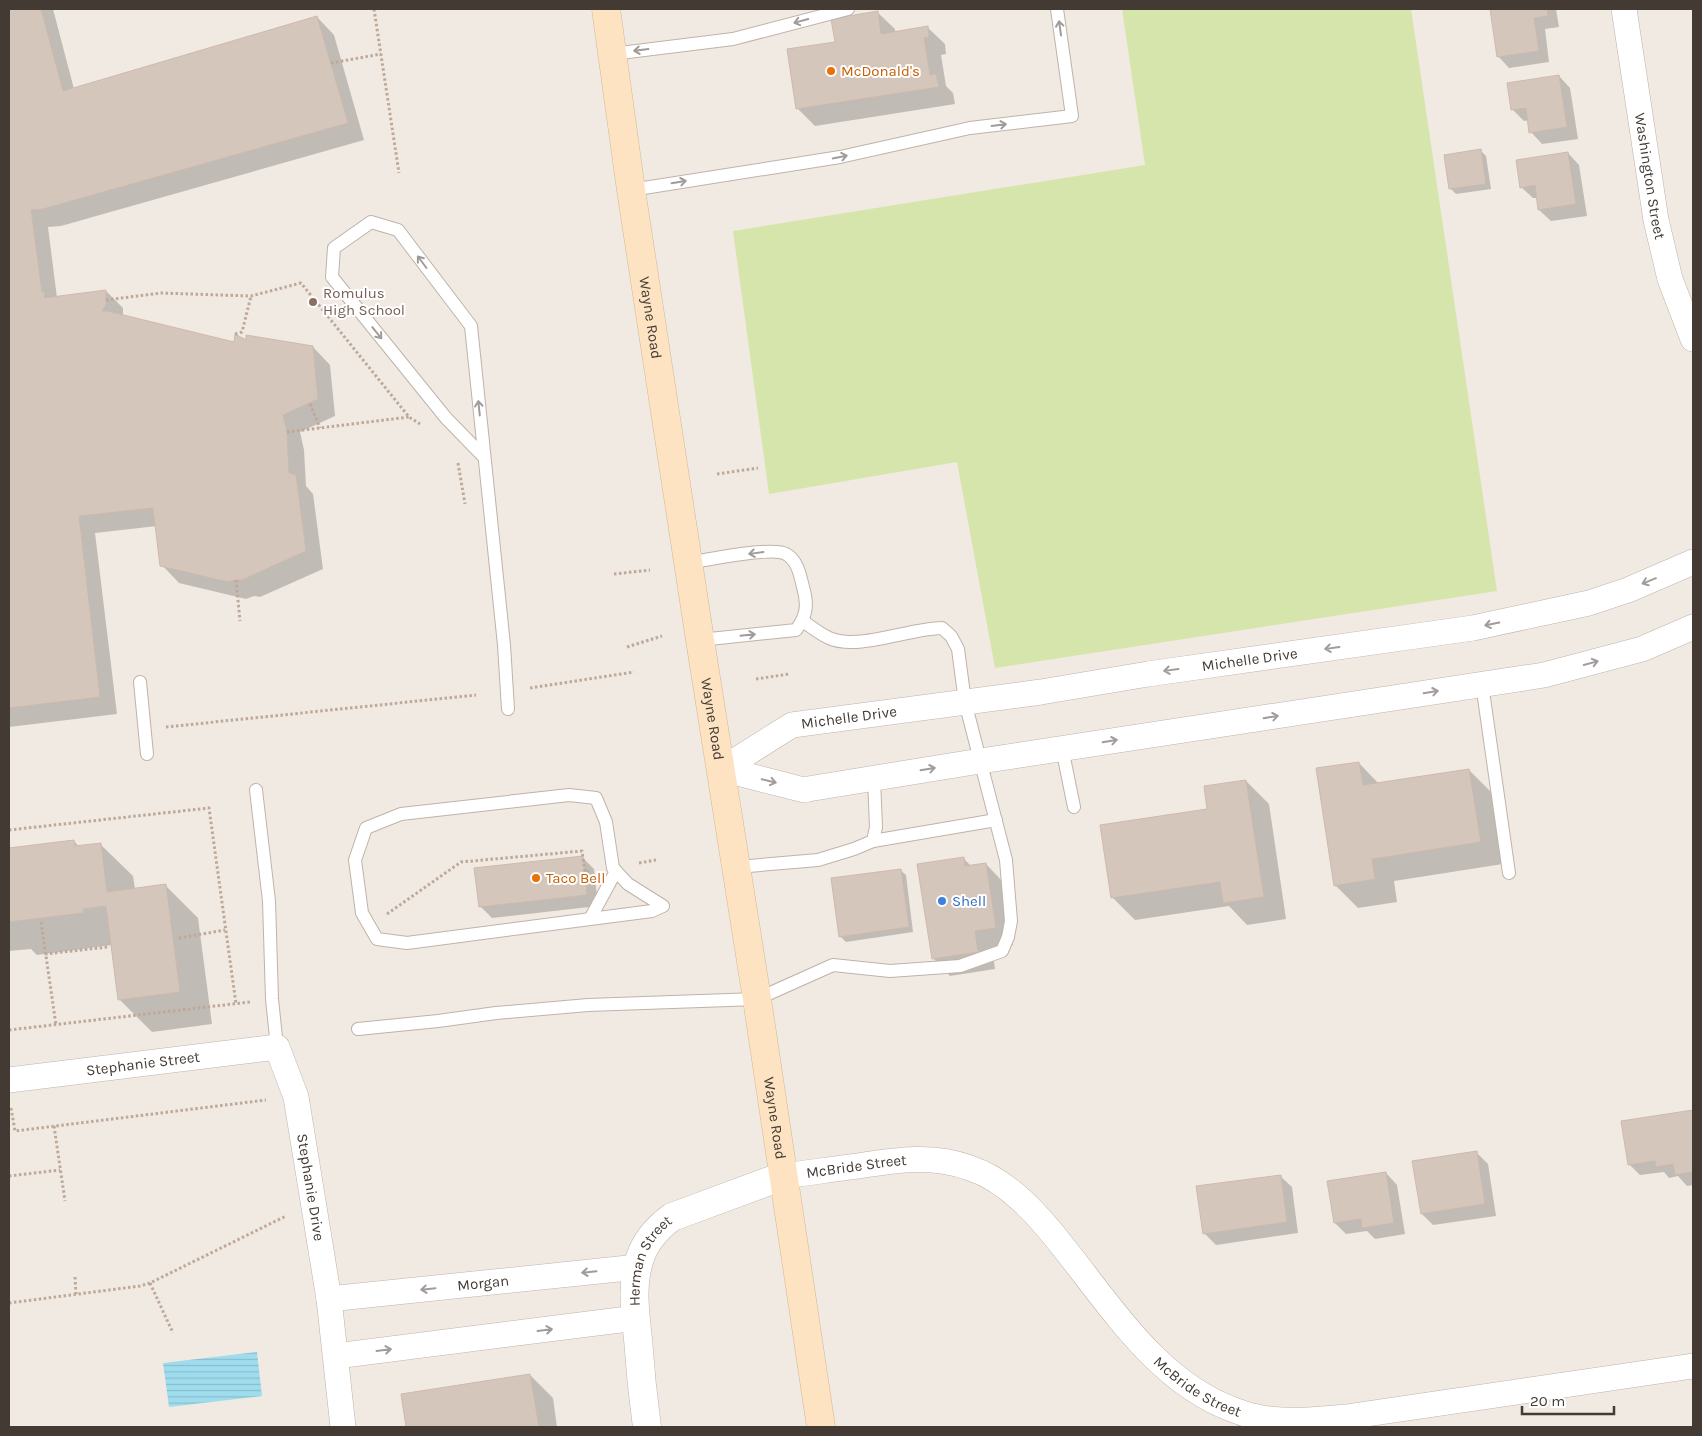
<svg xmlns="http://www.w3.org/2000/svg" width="1702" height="1436" font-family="Karla,sans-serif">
<defs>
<pattern id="water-rules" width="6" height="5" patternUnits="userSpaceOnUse" patternTransform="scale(1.25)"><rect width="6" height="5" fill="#9fddee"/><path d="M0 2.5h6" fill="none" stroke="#8abecd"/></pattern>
</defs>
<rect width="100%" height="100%" fill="#f1eae3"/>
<path fill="#d6e5ac" d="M1122,9H1411L1497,591L995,668L957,462L769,494L733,231L1145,165Z"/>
<path fill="url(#water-rules)" d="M257,1352L262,1396L169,1407L163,1363Z"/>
<g fill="#0003">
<path d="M9,9H53L74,89L317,17L334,35L364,140L61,226L48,227L57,298L106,291L123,308V316L236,343L248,342L313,347L330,365L335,416L300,432L304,450L306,486L313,494L323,569L260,597L254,596L246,599L179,583L162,565L157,526L95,533L117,714L9,727Z"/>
<path d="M1491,9H1556L1559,27L1545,29L1549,62L1509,68L1498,56Z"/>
<path d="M877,12L895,29V32L927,27L945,44L946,54L941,55L946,86L953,93L955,104L815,126L798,109L836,43Z"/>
<path d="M1559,76L1570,88L1578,139L1542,144L1531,132L1529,120L1524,121L1512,109Z"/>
<path d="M1481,151L1486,156L1491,189L1456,194L1450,188Z"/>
<path d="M1568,153L1579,165L1587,216L1551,221L1539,210L1538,198H1533L1521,187Z"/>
<path d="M1359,763L1379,784L1469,770L1492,793L1503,864L1394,881L1397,902L1358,908L1335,885Z"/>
<path d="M1246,781L1269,804L1286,919L1247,925L1229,906L1135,920L1113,898L1208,810Z"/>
<path d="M74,841L79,847L100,844L133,876L135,889L166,886L198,918L212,1024L152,1032L119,999L112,945L37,955L31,949L9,951V849Z"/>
<path d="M583,858L594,869L598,906L492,918L480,906Z"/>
<path d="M963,858L971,866L986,864L1003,882L1013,945L992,948L995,969L950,976L933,958Z"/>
<path d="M900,870L906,875L913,932L846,942L840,936Z"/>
<path d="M1693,1111V1185L1687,1186L1678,1176L1669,1178L1664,1172L1640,1175L1629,1164L1622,1122Z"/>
<path d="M1476,1152L1488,1164L1496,1216L1433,1225L1422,1214Z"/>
<path d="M1386,1173L1397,1185L1405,1234L1375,1239L1367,1231L1346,1234L1335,1223Z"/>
<path d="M1280,1176L1292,1187L1298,1233L1216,1245L1204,1233Z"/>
<path d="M530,1375L553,1398L557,1427H408L403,1395Z"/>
</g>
<g fill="#d5c6bc" stroke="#cdbaac">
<path d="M9,9H41L63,91L317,16L348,123L43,209L31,210L42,292H45L44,298L106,290V305L102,311H107L234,342L235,334L246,340V335L313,346L318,399L283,415L287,432L289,473L296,475L306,551L242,580H236L228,582L160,566L153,508L79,516L100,697L9,708Z"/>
<path d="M1490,9H1547L1548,16L1534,18L1539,51L1497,57Z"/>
<path d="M878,11L881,34L928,26L929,37L924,38L930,75L936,74L939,87L796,109L787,49L835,42L831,19Z"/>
<path d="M1559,75L1567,127L1529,133L1526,108L1511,110L1507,83Z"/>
<path d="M1481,149L1486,184L1449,189L1444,155Z"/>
<path d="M1568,152L1576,204L1538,210L1535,185L1520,188L1516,160Z"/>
<path d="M1359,762L1363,785L1469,769L1481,842L1372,859L1375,879L1334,886L1316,768Z"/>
<path d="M1246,780L1264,897L1223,903L1220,882L1111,898L1100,825L1207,809L1204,786Z"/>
<path d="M74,840L75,846L101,843L107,892L166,884L180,992L118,1000L106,906L83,909V913L9,922V848Z"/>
<path d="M583,856L587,895L479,907L474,868Z"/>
<path d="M964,857L965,866L986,863L996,928L975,931L978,952L932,959L917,864Z"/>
<path d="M901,869L909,927L839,937L831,878Z"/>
<path d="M1693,1110V1172L1675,1175L1673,1164L1656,1167L1655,1161L1628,1165L1621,1121Z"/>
<path d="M1477,1151L1485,1204L1421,1214L1412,1161Z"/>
<path d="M1386,1172L1394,1223L1362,1228L1361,1219L1334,1223L1327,1181Z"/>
<path d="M1281,1175L1287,1222L1203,1234L1196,1186Z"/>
<path d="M530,1374L539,1427H406L401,1394Z"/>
</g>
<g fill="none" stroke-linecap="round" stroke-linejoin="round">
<defs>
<g id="service">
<path d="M612,54L733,39L848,9"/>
<path d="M631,190L840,157L970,128L1072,116L1057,9"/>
<path d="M484,457L446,418L332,277L334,248L371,222L398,230L471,326L504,645L508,709"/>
<path d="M688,563C706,560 773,546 786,554C798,561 800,575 803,587C808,604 807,616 796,630L700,640"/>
<path d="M140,682L147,754"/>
<path d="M1482,684L1509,873"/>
<path d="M1062,748L1074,807"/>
<path d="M256,790L269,901L272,999L277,1047"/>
<path d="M569,795L596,798L606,822L613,868L628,884L663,906L652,911L407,943L377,939L362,913L355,860L366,828L401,814Z"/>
<path d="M873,841L996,820"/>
<path d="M737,867L818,860L854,849L873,841L876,827L874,778"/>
<path d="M590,919L616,871"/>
<path d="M358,1029L438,1021L496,1013L588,1005L757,999L833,965L890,971L960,966L1002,951L1008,937L1011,921L1006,860L965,702L958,649L951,636L942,628C910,628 858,651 829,638C820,634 811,627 803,621"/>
</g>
<g id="minor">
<path id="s1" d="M1624,9L1656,220L1670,279L1693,339"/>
<path id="s2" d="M722,769L792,725L1041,692L1148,674L1473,628L1589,603L1628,590L1693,562"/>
<path d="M722,769L804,790L808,789L974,762L1544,675L1642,649L1693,627"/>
<path id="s3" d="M9,1080L277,1047L296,1097L329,1299L343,1427"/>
<path id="s4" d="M783,1176C808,1173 833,1169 858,1166C896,1160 933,1154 970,1168C1009,1181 1040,1217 1064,1248C1112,1308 1159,1383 1234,1410C1240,1412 1246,1415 1252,1416C1282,1423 1316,1420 1346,1417L1693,1366"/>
<path id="s5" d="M329,1299L638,1267"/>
<path d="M336,1356L636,1318"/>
</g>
<g id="tertiary">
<path id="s6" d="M647,1427C643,1398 640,1369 638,1339C635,1312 631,1284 640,1258C646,1240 657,1228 672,1217L783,1176"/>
</g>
<g id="secondary">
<path id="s7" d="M606,9L631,190L700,640L757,999L821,1427"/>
</g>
</defs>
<use href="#service" stroke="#bfb3a9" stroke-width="14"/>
<use href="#minor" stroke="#bfb3a9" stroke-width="26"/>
<use href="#tertiary" stroke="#bfb3a9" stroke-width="29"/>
<use href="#secondary" stroke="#d4b796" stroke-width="29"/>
<g stroke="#bea998" stroke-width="3" stroke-dasharray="2.5 2.5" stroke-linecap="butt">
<path d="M374,9L399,173"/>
<path d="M331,63L381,54"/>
<path d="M106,300L161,293L251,296L301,283L409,417L420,424"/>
<path d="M235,334L242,332L251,296"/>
<path d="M310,404L320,428"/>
<path d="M287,432L409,417"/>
<path d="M458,463L465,504"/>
<path d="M717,474L758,468"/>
<path d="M614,574L650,570"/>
<path d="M236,580L240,621"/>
<path d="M627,647L662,636"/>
<path d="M756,679L789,674"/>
<path d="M530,688L634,672"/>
<path d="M166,727L476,695"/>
<path d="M9,830L209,808L236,1004"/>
<path d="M639,863L656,860"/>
<path d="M387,914L461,862L582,851L585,872L590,871"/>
<path d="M41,922L56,1025"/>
<path d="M179,938L225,930"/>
<path d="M45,954L108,947"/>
<path d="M9,1030L250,1002"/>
<path d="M11,1108L15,1131L266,1100"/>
<path d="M54,1126L65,1201"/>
<path d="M9,1176L60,1170"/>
<path d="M75,1277L76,1294"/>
<path d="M150,1283L173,1333"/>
<path d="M9,1303L140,1286L150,1283L286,1216"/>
</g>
<use href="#service" stroke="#fff" stroke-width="12"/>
<use href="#minor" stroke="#fff" stroke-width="25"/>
<use href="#tertiary" stroke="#fff" stroke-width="28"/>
<use href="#secondary" stroke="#fde3c1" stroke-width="28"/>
</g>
<defs><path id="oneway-shaft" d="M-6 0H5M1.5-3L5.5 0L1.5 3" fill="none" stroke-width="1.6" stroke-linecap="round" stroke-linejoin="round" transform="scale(1.25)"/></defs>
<g stroke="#a19c9a">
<use href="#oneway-shaft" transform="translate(801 21) rotate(165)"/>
<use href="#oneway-shaft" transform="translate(1060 28) rotate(-98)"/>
<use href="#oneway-shaft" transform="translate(641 50) rotate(173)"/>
<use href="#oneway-shaft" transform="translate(999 125) rotate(-7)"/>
<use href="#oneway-shaft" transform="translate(840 157) rotate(-11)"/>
<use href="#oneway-shaft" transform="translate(679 182) rotate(-9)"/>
<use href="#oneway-shaft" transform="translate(422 262) rotate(-127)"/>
<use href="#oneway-shaft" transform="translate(377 333) rotate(51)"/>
<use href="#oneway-shaft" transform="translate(479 408) rotate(-96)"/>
<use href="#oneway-shaft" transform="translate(756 553) rotate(172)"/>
<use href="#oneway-shaft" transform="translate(1649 581) rotate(158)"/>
<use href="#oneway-shaft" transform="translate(1492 624) rotate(168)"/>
<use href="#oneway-shaft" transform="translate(748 635) rotate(-6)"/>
<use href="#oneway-shaft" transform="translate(1332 648) rotate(172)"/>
<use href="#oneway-shaft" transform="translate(1591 663) rotate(-15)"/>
<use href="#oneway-shaft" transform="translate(1171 670) rotate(172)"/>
<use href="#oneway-shaft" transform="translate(1431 692) rotate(-9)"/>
<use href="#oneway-shaft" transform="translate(1271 717) rotate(-9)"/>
<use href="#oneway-shaft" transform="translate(1110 741) rotate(-9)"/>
<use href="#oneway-shaft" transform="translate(928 769) rotate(-9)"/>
<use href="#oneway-shaft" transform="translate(769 781) rotate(14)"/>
<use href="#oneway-shaft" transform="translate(589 1272) rotate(174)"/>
<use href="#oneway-shaft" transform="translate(428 1289) rotate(174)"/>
<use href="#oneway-shaft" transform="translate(545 1330) rotate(-7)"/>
<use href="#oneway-shaft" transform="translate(384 1350) rotate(-7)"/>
</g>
<g fill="#e8710a" stroke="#fff" stroke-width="2">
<circle cx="831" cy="71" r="5"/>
<circle cx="536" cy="878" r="5"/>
</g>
<circle fill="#8d6e63" stroke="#fff" stroke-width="2" cx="313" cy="302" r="5"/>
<circle fill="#3f7fe0" stroke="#fff" stroke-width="2" cx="942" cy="901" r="5"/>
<g text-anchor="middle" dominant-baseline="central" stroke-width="4" stroke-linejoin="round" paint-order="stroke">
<g font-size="15" fill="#c56008" stroke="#fff" text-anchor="start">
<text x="841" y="71">McDonald's</text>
<text x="546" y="878">Taco Bell</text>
</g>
<g font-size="15" fill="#433a34" stroke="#fff">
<text stroke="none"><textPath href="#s1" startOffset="169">Washington Street</textPath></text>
<text stroke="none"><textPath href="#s7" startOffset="312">Wayne Road</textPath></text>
<text stroke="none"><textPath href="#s2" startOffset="545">Michelle Drive</textPath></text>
<text stroke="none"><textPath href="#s2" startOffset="140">Michelle Drive</textPath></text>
<text stroke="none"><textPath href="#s7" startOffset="718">Wayne Road</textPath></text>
<text stroke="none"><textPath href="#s3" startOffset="135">Stephanie Street</textPath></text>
<text stroke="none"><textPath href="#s7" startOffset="1122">Wayne Road</textPath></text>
<text stroke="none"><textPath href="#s4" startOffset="74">McBride Street</textPath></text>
<text stroke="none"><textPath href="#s3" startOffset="415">Stephanie Drive</textPath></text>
<text stroke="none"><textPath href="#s6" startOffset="171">Herman Street</textPath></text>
<text stroke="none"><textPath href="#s5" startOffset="155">Morgan</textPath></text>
<text stroke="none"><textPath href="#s4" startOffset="509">McBride Street</textPath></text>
</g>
<g font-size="15" fill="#785e54" stroke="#fff" text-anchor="start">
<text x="323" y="293">Romulus<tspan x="323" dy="17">High School</tspan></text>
</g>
<g font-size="15" fill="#366cbe" stroke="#fff" text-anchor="start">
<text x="952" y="901">Shell</text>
</g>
</g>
<rect width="1702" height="1436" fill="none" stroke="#433a34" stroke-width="20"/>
<path d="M1522 1406v8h92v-8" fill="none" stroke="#433a34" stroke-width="2.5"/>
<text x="1530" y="1406" font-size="15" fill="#433a34" stroke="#ffffff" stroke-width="4" paint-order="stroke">20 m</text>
</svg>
